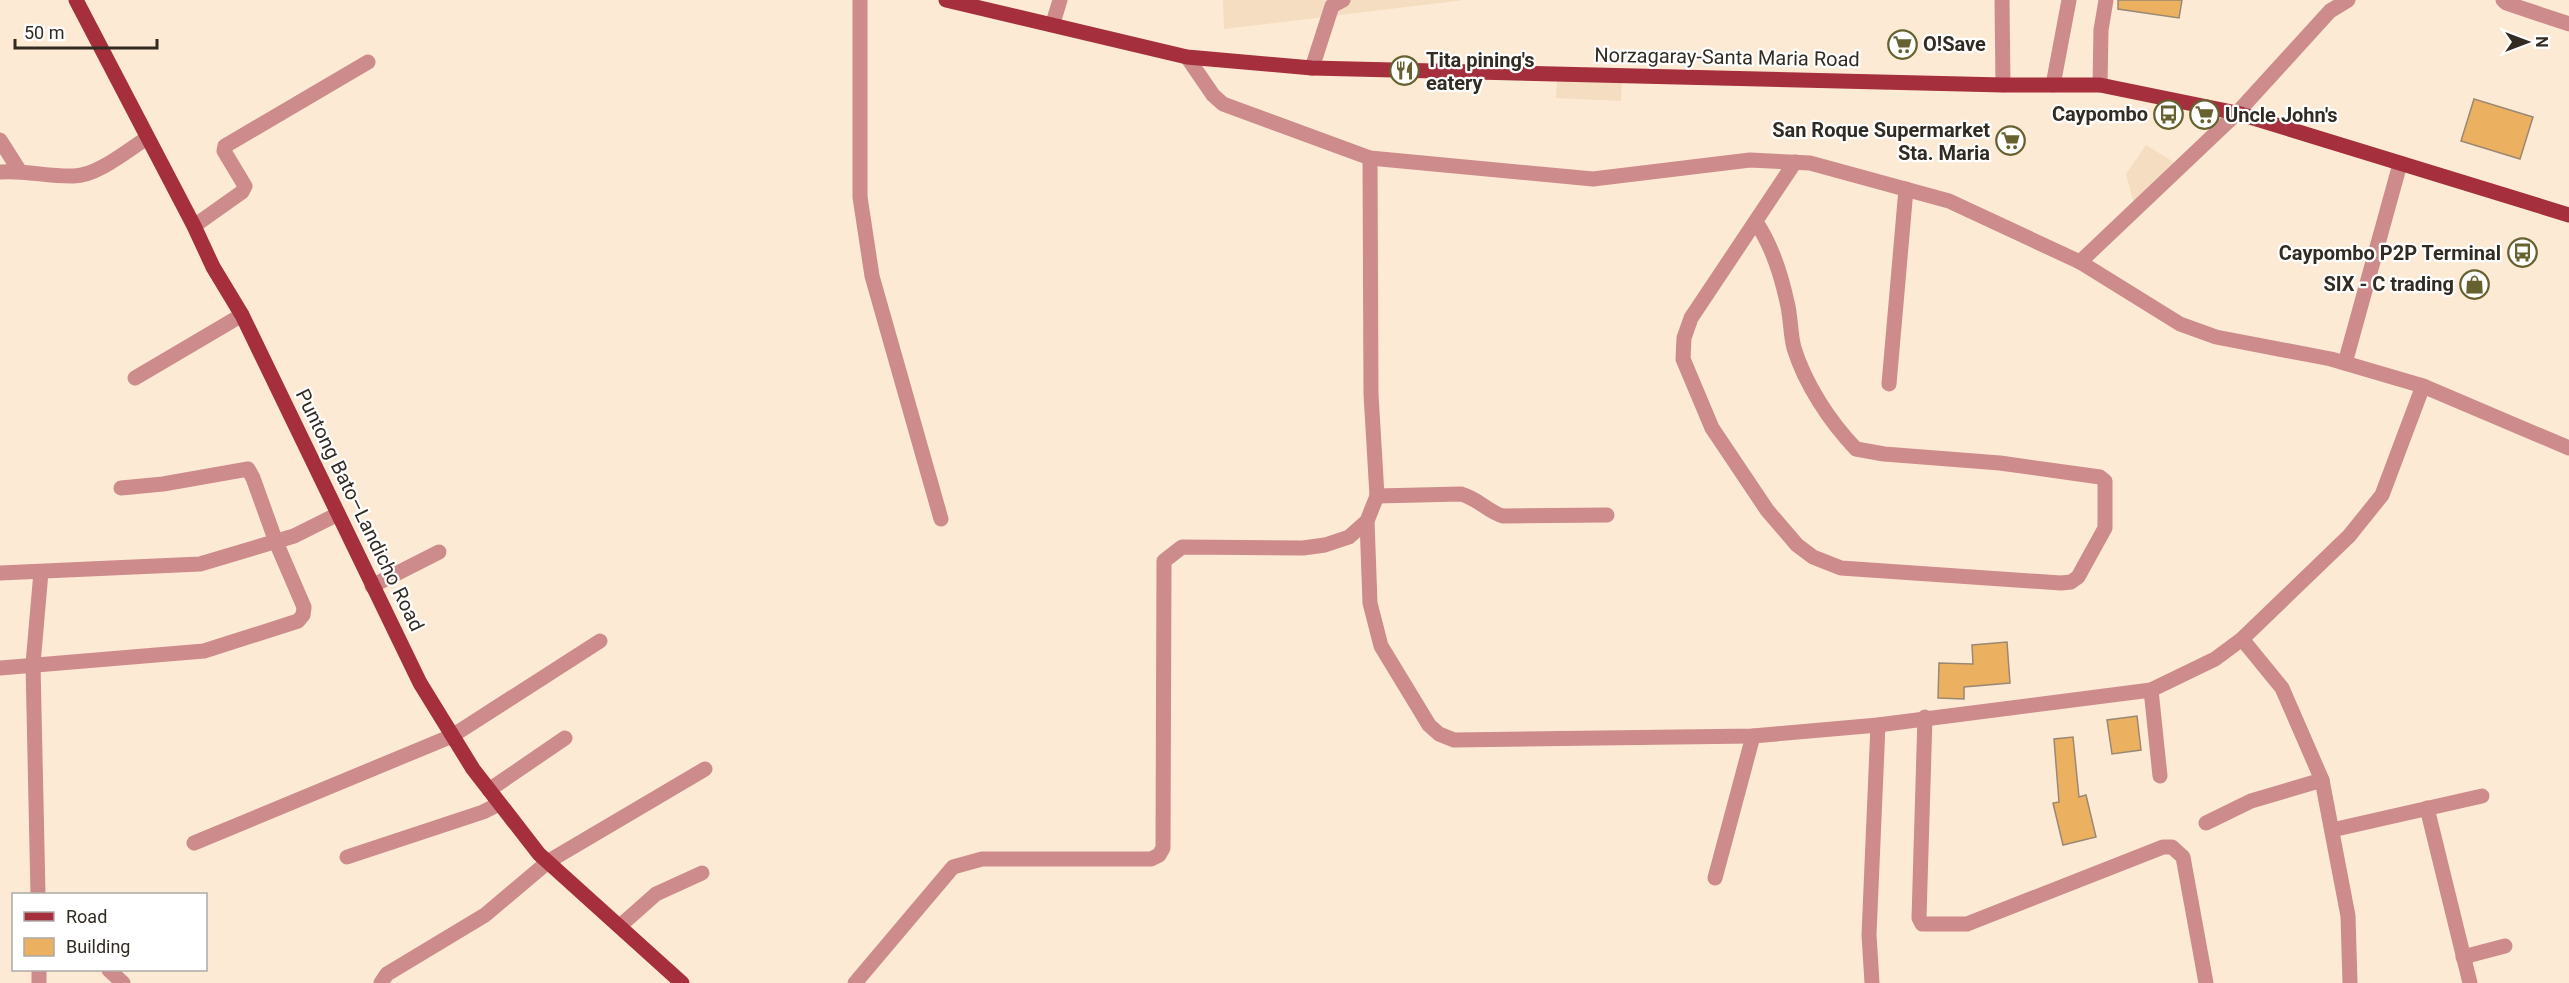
<svg xmlns="http://www.w3.org/2000/svg" width="2569" height="983" font-family="Roboto,sans-serif">
<rect width="100%" height="100%" fill="#fdead4"/>
<g fill="#f4ddc0">
<path d="M1223,0H1464L1224,29Z"/>
<path d="M1557,80L1622,81L1621,101L1556,98Z"/>
<path d="M2146,145L2175,163L2136,211L2126,174Z"/>
</g>
<g fill="#ecb160" stroke="#998874" stroke-width="1.5">
<path d="M2118,0H2182L2179,18L2118,9Z"/>
<path d="M2474,99L2533,117L2520,159L2461,141Z"/>
<path d="M2007,642L2010,683L1964,687V699L1938,698L1939,663L1973,664L1972,645Z"/>
<path d="M2137,716L2141,750L2112,754L2107,720Z"/>
<path d="M2073,737L2079,797L2086,795L2096,837L2063,845L2053,803L2059,802L2054,739Z"/>
</g>
<g fill="none" stroke-linecap="round" stroke-linejoin="round">
<g stroke="#cd8b8c" stroke-width="15">
<path d="M860,0V197L872,276L941,519"/>
<path d="M2002,0L2003,85"/>
<path d="M2503,0L2506,3L2569,24"/>
<path d="M1053,23L1060,0"/>
<path d="M1187,57L1213,95L1223,104L1370,158L1593,179L1750,160L1810,163L1949,201L2080,262L2180,324L2216,337L2331,359L2423,386"/>
<path d="M1312,68L1332,6L1343,0"/>
<path d="M2053,85L2069,0"/>
<path d="M2100,85L2101,30L2106,0"/>
<path d="M0,140L19,170"/>
<path d="M1370,158L1371,394L1377,496L1461,494C1479,499 1488,512 1503,516L1607,515"/>
<path d="M0,172C25,170 49,177 74,176C97,176 128,150 147,138"/>
<path d="M1756,222C1772,246 1781,274 1787,302C1791,317 1790,333 1794,348C1805,384 1830,422 1856,449L1884,454L2000,463L2100,477L2105,481V528L2078,577L2071,582L2061,583L1841,568L1813,557L1797,545L1767,510L1712,428L1683,359L1684,338L1691,318L1795,162"/>
<path d="M194,226L242,192L245,186L224,151L225,146L368,62"/>
<path d="M2080,262L2237,113L2330,11L2348,0"/>
<path d="M2345,363L2400,164"/>
<path d="M135,378L242,315"/>
<path d="M1889,384L1906,189"/>
<path d="M1367,521L1370,603L1381,646L1429,725L1439,734L1454,740L1753,736L1878,725L2151,690L2215,659L2242,639L2349,536L2382,495L2423,386L2569,448"/>
<path d="M0,573L200,564L294,536L338,514"/>
<path d="M372,586L439,552"/>
<path d="M2242,639L2282,688L2322,780L2348,916L2350,983"/>
<path d="M0,668L204,651L298,621L303,615L304,607L276,542L253,478L248,469L163,484L121,488"/>
<path d="M2151,690L2160,776"/>
<path d="M1925,717L1919,918L1922,924H1967L2163,847H2172L2183,857L2206,983"/>
<path d="M489,790L565,738"/>
<path d="M2427,808L2470,983"/>
<path d="M2206,823L2251,801L2322,780"/>
<path d="M2332,830L2482,796"/>
<path d="M194,843L452,736L600,641"/>
<path d="M347,857L483,812L499,804"/>
<path d="M1715,878L1753,736"/>
<path d="M38,894L33,664L41,572"/>
<path d="M621,925L656,894L702,873"/>
<path d="M2463,957L2505,946"/>
<path d="M109,970L123,983"/>
<path d="M39,983V970"/>
<path d="M381,983L387,974L485,915L549,861L705,769"/>
<path d="M855,983L953,867L982,859H1151L1159,855L1163,848L1164,561L1182,547L1303,548L1325,545L1349,537L1367,521L1377,496"/>
<path d="M1872,983L1869,935L1878,725"/>
</g>
<g stroke="#a52f3c" stroke-width="15">
<path d="M76,0L194,226L213,267L242,315L420,683L473,769L539,854L682,983"/>
<path d="M946,0L1187,57L1312,68L2003,85H2100L2237,113L2569,215"/>
</g>
</g>
<defs>
<symbol id="supermarket-ring" viewBox="-11 -11 22 22"><circle r="9.5" fill="#fff" stroke="#65622f" stroke-width="1.5"/><path d="M-6-5.5h2.5l.6 2H6L4.5 2H-2.5L-4.4-4H-6ZM-1.5 3.2a1.3 1.3 0 1 0 .1 0ZM3 3.2a1.3 1.3 0 1 0 .1 0Z" fill="#65622f"/></symbol>
<symbol id="restaurant-ring" viewBox="-11 -11 22 22"><circle r="9.5" fill="#fff" stroke="#65622f" stroke-width="1.5"/><path d="M-5-6h1v4h1v-4h1v4h1v-4h1v5L-1.5 .5V6h-2V.5L-5-1ZM5-6V6H3V1.5H1.5Q1.5-4 5-6Z" fill="#65622f"/></symbol>
<symbol id="bus-ring" viewBox="-11 -11 22 22"><circle r="9.5" fill="#fff" stroke="#65622f" stroke-width="1.5"/><path d="M-5-6H5V4H4V6H2V4H-2V6H-4V4H-5ZM-3.5-4V0h7V-4ZM-3.5 1.2v1.5H-2V1.2ZM2 1.2v1.5H3.5V1.2Z" fill="#65622f"/></symbol>
<symbol id="shop-ring" viewBox="-11 -11 22 22"><circle r="9.5" fill="#fff" stroke="#65622f" stroke-width="1.5"/><path d="M-5-2.5h2.3a2.7 3.5 0 0 1 5.4 0H5L5.5 6h-11ZM-1.5-2.5h3a1.5 2.3 0 0 0-3 0Z" fill="#65622f"/></symbol>
</defs>
<g fill-rule="evenodd">
<use href="#supermarket-ring" x="1886" y="28" width="33" height="33"/>
<use href="#restaurant-ring" x="1388" y="54" width="33" height="33"/>
<use href="#bus-ring" x="2152" y="98" width="33" height="33"/>
<use href="#supermarket-ring" x="2188" y="98" width="33" height="33"/>
<use href="#supermarket-ring" x="1994" y="124" width="33" height="33"/>
<use href="#bus-ring" x="2506" y="236" width="33" height="33"/>
<use href="#shop-ring" x="2458" y="268" width="33" height="33"/>
</g>
<g text-anchor="middle" dominant-baseline="central" stroke-width="4.5" stroke-linejoin="round" paint-order="stroke">
<g font-size="20" font-weight="bold" fill="#322b22" stroke="#fff" text-anchor="end">
<text x="1923" y="44" text-anchor="start">O!Save</text>
<text x="1426" y="60" text-anchor="start">Tita pining's<tspan x="1426" dy="23">eatery</tspan></text>
<text x="2148" y="114">Caypombo</text>
<text x="2225" y="115" text-anchor="start">Uncle John's</text>
<text x="1990" y="130">San Roque Supermarket<tspan x="1990" dy="23">Sta. Maria</tspan></text>
<text x="2501" y="253">Caypombo P2P Terminal</text>
<text x="2454" y="284">SIX - C trading</text>
</g>
<g font-size="20" fill="#322b22" stroke="#fff">
<text transform="translate(1727 57) rotate(1)">Norzagaray-Santa Maria Road</text>
<text transform="translate(360 510) rotate(64)">Puntong Bato–Landicho Road</text>
</g>
</g>
<rect x="12" y="893" width="195" height="78" fill="#ffffff" stroke="#adaaa7" stroke-width="1.5"/>
<rect x="24" y="912" width="30" height="9" fill="#a52f3c" stroke="#adaaa7" stroke-width="1.5"/>
<text x="66" y="923" font-size="18" fill="#322b22">Road</text>
<rect x="24" y="938" width="30" height="18" fill="#ecb160" stroke="#adaaa7" stroke-width="1.5"/>
<text x="66" y="953" font-size="18" fill="#322b22">Building</text>
<g transform="translate(2527 42) rotate(90)" stroke="#ffffff" stroke-width="4.5" paint-order="stroke">
<path d="M0-4.5L10 22L0 15L-10 22Z" fill="#322b22"/>
<text y="-9" font-size="16" font-weight="bold" text-anchor="middle" fill="#322b22">N</text>
</g>
<path d="M15 39v9h142v-9" fill="none" stroke="#322b22" stroke-width="3"/>
<text x="24" y="39" font-size="18" fill="#322b22" stroke="#ffffff" stroke-width="4.5" paint-order="stroke">50 m</text>
</svg>
